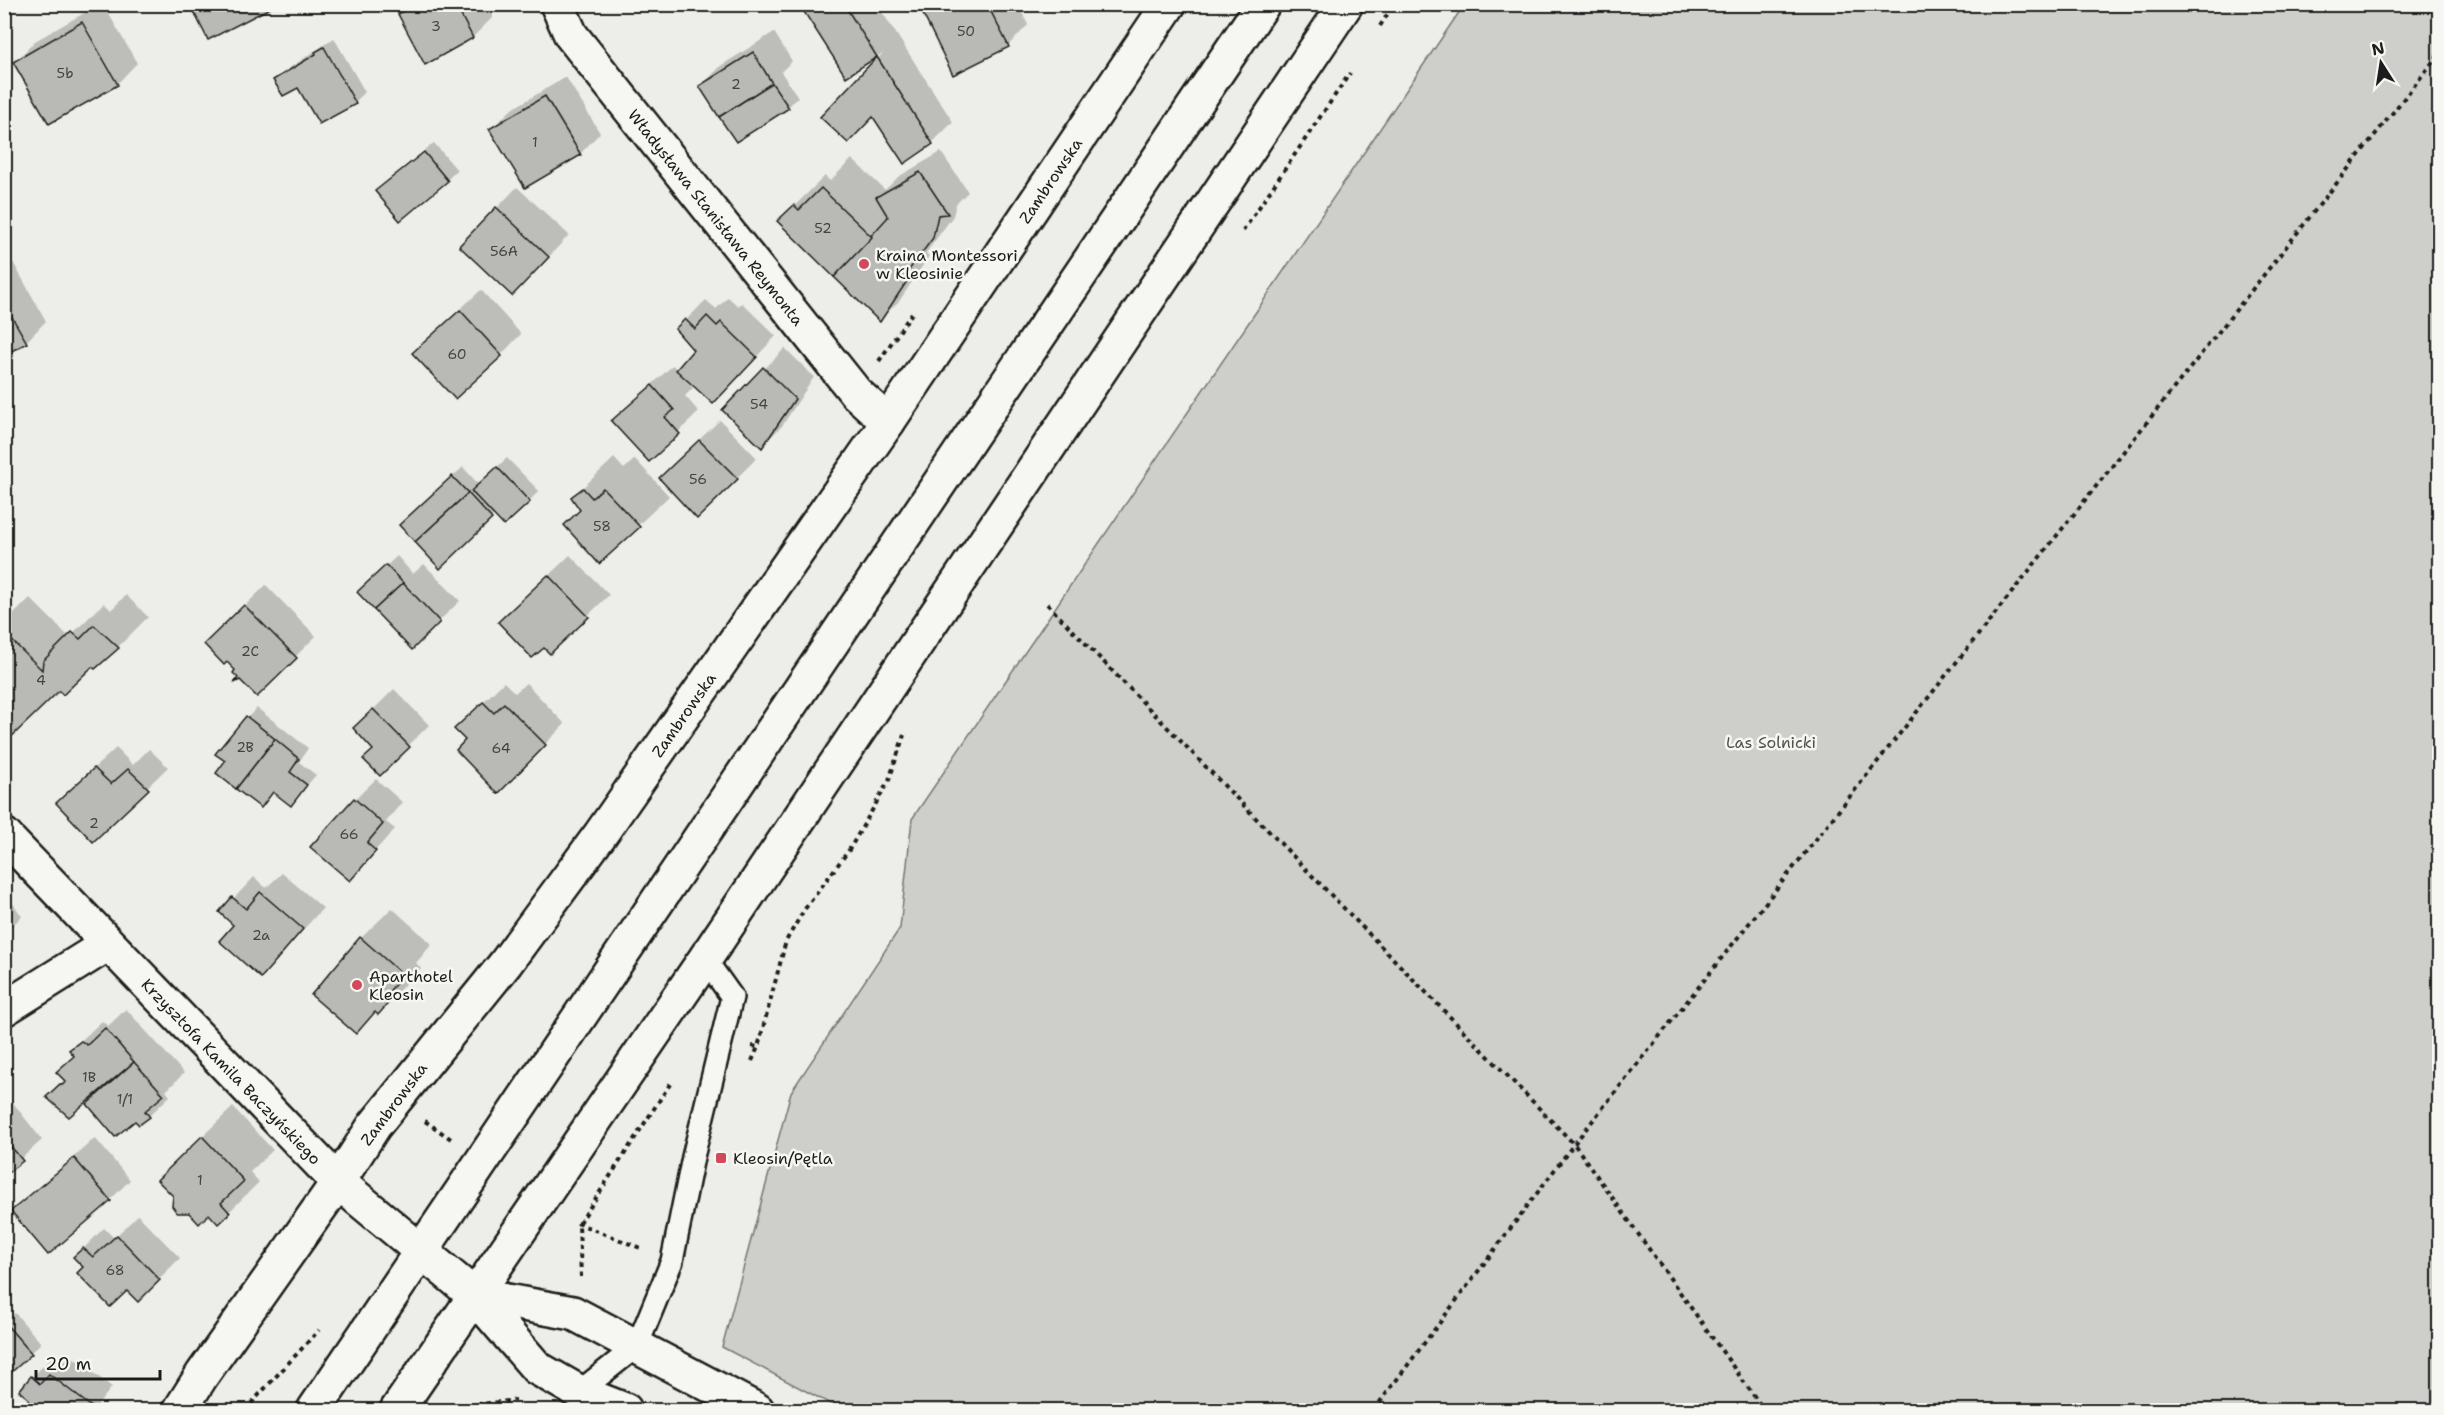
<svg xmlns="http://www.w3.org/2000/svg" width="2444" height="1415" font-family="'Shantell Sans',sans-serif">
<rect width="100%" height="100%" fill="#edede9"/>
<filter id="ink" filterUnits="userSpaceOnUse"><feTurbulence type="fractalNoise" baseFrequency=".0167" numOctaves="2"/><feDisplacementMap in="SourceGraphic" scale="12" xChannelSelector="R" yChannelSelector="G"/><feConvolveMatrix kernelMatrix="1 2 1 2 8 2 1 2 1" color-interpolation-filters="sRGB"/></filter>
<g filter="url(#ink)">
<path fill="#cececb" stroke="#757574" stroke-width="1.5" d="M1464,5H2439V1410H842L722,1347L791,1092L900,928L912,819Z"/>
<g fill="#0003">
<path d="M100,4H103L137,63L117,84L15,62L35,41Z"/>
<path d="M410,4H486L493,17L473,37L400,15Z"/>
<path d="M801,4H877L953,122L932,143L874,115L822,117L883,53L846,75Z"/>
<path d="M935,4H1018L1028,25L1008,46L924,15Z"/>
<path d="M774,32L792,61L781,72L798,97L788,107L701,86L722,65Z"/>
<path d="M334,38L365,92L355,102L319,122L298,86L275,81L285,71Z"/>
<path d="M566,77L600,133L580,154L491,129L512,109Z"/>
<path d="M434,143L457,170L447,180L387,181Z"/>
<path d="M941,152L968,192L956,204L953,216L926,253L929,256L900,300L880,320L779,221L825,176L830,181L852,159L885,190L898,177Z"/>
<path d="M517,187L569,235L533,274L497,208Z"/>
<path d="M4,246L46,321L26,342L4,354Z"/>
<path d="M481,290L521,334L501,355L435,332Z"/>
<path d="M728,297L738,306L742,303L776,336L734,381L687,378L686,379L693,388L685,396L699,412L649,460L613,421L673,365L677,370L695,350L677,329L706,300L716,309Z"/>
<path d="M785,348L814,377L782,426L762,446L724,410Z"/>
<path d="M720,420L757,458L697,517L681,457Z"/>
<path d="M507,458L539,491L529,501L495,514L440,567L411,515L463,467L478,484Z"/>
<path d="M614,458L624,469L635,459L669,496L599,562L582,510L573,497Z"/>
<path d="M570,555L609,595L550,652L521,602Z"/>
<path d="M397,556L413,574L424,564L460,601L439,621L369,582Z"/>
<path d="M266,585L316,636L257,695L237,670L206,644Z"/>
<path d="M126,595L148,617L118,647L59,689L4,741V624L30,598L69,637L104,603L111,610Z"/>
<path d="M504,682L515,693L526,683L565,724L498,792L477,708Z"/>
<path d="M394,689L429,725L380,774L374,749L355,728Z"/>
<path d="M257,708L308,748L299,762L316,775L291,804L274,791L261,806L227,761L247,718Z"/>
<path d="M116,748L133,765L149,749L168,767L93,840L79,782Z"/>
<path d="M376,779L402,802L386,822L395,829L349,879L355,799Z"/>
<path d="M282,873L323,908L261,976L235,925L221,912L254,877L266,888Z"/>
<path d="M4,876L11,885L4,891Z"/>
<path d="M4,891L22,916L4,934Z"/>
<path d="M392,908L432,944L416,963L421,968L378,1012L377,1011L356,1032L361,938Z"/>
<path d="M126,1009L184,1073L166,1091L170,1096L149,1116L135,1119L116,1135L87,1102L70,1115L48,1096L65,1079L75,1055L71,1050L102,1021L108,1026Z"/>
<path d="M4,1091L42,1140L4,1174Z"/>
<path d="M233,1107L273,1150L250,1172L259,1182L229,1212L190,1211L189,1149Z"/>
<path d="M95,1138L130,1180L110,1200L13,1211Z"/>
<path d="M4,1199L9,1205L4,1209Z"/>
<path d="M138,1215L180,1258L138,1300L127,1289L85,1267L75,1257L104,1228L114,1238Z"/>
<path d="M15,1313L41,1343L6,1375L4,1372V1321Z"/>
<path d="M70,1355L112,1387L94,1410H22L31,1399L32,1377L52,1357L61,1364Z"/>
</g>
<g fill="#b9b9b6" stroke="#1c1c1c" stroke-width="1.5">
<path d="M190,4H276V5L208,40Z"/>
<path d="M416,4H455L473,38L425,65L398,14Z"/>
<path d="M799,4H844L877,57L846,77Z"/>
<path d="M942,4H987L1009,47L953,75L923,14Z"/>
<path d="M82,22L118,85L49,124L13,62Z"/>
<path d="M324,47L356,104L319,124L298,88L283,96L273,80L316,54L315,52Z"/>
<path d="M753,52L772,83L719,117L699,86Z"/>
<path d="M877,57L933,144L904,164L873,117L848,143L820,117Z"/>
<path d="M772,83L789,108L736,142L719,117Z"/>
<path d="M545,96L581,155L525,188L489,129Z"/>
<path d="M424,152L448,181L400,221L375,191Z"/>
<path d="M920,172L948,214L938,215L933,238L906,274L909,278L880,322L834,277L888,217L876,197Z"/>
<path d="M821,188L872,237L834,277L777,221L794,205L799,210Z"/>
<path d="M496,207L549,257L512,296L459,246Z"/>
<path d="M4,303L27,343L4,355Z"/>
<path d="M460,310L502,356L455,399L412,353Z"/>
<path d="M707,316L717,326L721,322L757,357L713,404L676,370L693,350L675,329L685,319L695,329Z"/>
<path d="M763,367L795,399L762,448L722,410Z"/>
<path d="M652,385L674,410L665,417L680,434L649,462L611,421Z"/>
<path d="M699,440L738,479L697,519L659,478Z"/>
<path d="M497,467L530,502L504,526L471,491Z"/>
<path d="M452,476L468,493L415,542L399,525Z"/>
<path d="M583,488L592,498L603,488L640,527L599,564L564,525L580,510L571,497Z"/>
<path d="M468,493L492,519L440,569L415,542Z"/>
<path d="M386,565L403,583L374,610L357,592Z"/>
<path d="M548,575L589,617L550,654L544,648L532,658L498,622Z"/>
<path d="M403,583L440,622L412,650L374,610Z"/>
<path d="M244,605L297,658L257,697L240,680L234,683L238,678L233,673L235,670L227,662L224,665L204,644Z"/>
<path d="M94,625L119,648L95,669L92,667L63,695L59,691L4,744V633L42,670L43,661L72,632L80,639Z"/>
<path d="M483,702L494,713L504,703L546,745L498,794L456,750L465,740L454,729Z"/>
<path d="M373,709L410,747L380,776L363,759L373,750L353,728Z"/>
<path d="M246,716L275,739L236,789L216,773L225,761L215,754Z"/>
<path d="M275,739L299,759L290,772L307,785L291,806L273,792L261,808L236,789Z"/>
<path d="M94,768L111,784L128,769L149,789L93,842L56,803Z"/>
<path d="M354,798L383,824L367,843L376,851L350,881L310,847Z"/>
<path d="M260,892L303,929L261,978L219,941L233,925L219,912L232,897L246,909Z"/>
<path d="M360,937L403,975L387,994L392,999L378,1015L375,1012L356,1034L311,995Z"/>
<path d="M105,1028L134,1062L69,1117L46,1097L60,1084L62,1085L66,1082L56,1072L74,1056L69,1050L81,1041L87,1045Z"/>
<path d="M134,1062L164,1095L145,1111L150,1117L139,1125L135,1121L115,1137L87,1104Z"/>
<path d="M202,1136L244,1181L221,1203L230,1213L218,1224L209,1214L199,1224L189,1213H177L172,1206L173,1196L157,1180Z"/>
<path d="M4,1138L23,1161L4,1176Z"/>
<path d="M74,1158L111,1201L48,1255L11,1211Z"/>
<path d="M117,1235L160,1280L138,1302L127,1291L110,1307L77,1273L83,1267L73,1257L83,1248L93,1257Z"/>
<path d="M4,1322L32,1354L6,1377L4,1375Z"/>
<path d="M49,1374L93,1408L91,1410H20L29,1399L19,1391L31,1376L40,1384Z"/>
</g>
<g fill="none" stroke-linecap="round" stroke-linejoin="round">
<defs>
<path id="lane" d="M579,1392L637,1346L672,1261L693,1157L732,997L705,959"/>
<g id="street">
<path id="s1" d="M888,422L1169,4"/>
<path id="s2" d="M4,835L338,1182L202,1375L180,1410"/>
<path d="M4,1009L108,944"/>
</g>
<g id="secondary">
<path id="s3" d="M557,4L571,35L856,393L888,422L600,835L505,964L374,1126L338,1182L474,1295L537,1368L579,1392L625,1410"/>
<path d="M474,1295L573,1313L757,1410"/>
<path d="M314,1410L1263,4"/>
<path d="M397,1410L705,959L1346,4"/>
</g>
</defs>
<use href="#lane" stroke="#1c1c1c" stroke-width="26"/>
<use href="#street" stroke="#1c1c1c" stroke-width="38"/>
<use href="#secondary" stroke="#1c1c1c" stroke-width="38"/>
<g stroke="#1c1c1c" stroke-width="4" stroke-dasharray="4.5 4.5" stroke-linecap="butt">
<path d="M1380,26L1394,4"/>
<path d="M1243,231L1350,73"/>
<path d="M879,361L912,313"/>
<path d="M1047,604L1574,1144L1764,1410"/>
<path d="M752,1046L758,1047L786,941L804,910L849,850L874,807L889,780L904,735"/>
<path d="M752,1061L758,1047"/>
<path d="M425,1121L451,1139"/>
<path d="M577,1223L643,1249"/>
<path d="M581,1277L579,1224L672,1081"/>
<path d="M245,1410L319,1330"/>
<path d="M451,1410L454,1407L516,1400"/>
<path d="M1374,1410L1574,1144L2440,53"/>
</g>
<use href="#lane" stroke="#f6f6f2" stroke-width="21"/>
<use href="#street" stroke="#f6f6f2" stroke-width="33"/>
<use href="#secondary" stroke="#f6f6f2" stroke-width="33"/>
</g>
</g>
<g fill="#d1495b" stroke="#f6f6f2" stroke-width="2">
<circle cx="864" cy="264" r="6"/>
<circle cx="357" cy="985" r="6"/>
<rect x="715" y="1152" width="12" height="12" rx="3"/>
</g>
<g text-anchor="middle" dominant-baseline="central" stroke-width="5" stroke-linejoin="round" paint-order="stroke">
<g font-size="14" fill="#434342">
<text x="436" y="26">3</text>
<text x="966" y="31">50</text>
<text x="65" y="73">5b</text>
<text x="736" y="84">2</text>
<text x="535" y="142">1</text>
<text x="823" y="228">52</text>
<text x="504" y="251">56A</text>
<text x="457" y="354">60</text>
<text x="759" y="404">54</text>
<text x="698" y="479">56</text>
<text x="602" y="526">58</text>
<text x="250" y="651">2C</text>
<text x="41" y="680">4</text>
<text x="245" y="747">2B</text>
<text x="501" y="748">64</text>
<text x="94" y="823">2</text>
<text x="349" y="834">66</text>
<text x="261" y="935">2a</text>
<text x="89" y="1077">1B</text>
<text x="125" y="1099">1/1</text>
<text x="200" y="1180">1</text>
<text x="115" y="1270">68</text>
</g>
<g font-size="16" fill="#1c1c1c" stroke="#f6f6f2">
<text stroke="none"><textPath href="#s1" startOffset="291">Zambrowska</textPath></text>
<text stroke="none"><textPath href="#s3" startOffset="267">Władysława Stanisława Reymonta</textPath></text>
<text transform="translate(684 715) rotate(-55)">Zambrowska</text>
<text stroke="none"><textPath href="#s2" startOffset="328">Krzysztofa Kamila Baczyńskiego</textPath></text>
<text transform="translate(394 1104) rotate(-53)">Zambrowska</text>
</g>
<g font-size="16" fill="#1c1c1c" stroke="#f6f6f2" text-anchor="start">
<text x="876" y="255">Kraina Montessori<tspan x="876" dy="18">w Kleosinie</tspan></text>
<text x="369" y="976">Aparthotel<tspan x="369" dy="18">Kleosin</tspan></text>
<text x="733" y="1158">Kleosin/Pętla</text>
</g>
<g font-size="16" fill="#515151" stroke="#f6f6f2">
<text x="1771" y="742">Las Solnicki</text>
</g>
</g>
<rect width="2444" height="1415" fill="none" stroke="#f6f6f2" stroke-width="24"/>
<rect x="12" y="12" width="2420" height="1391" fill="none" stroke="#1c1c1c" stroke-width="2" filter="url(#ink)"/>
<g transform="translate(2381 63) rotate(348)" stroke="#f6f6f2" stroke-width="4.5" paint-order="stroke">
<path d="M0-4.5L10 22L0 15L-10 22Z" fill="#1c1c1c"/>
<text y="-9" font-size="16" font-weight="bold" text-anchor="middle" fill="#1c1c1c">N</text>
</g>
<path d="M36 1370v9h124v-9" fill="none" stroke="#1c1c1c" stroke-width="3"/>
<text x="45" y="1370" font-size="18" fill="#1c1c1c" stroke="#f6f6f2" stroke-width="4.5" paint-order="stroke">20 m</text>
</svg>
